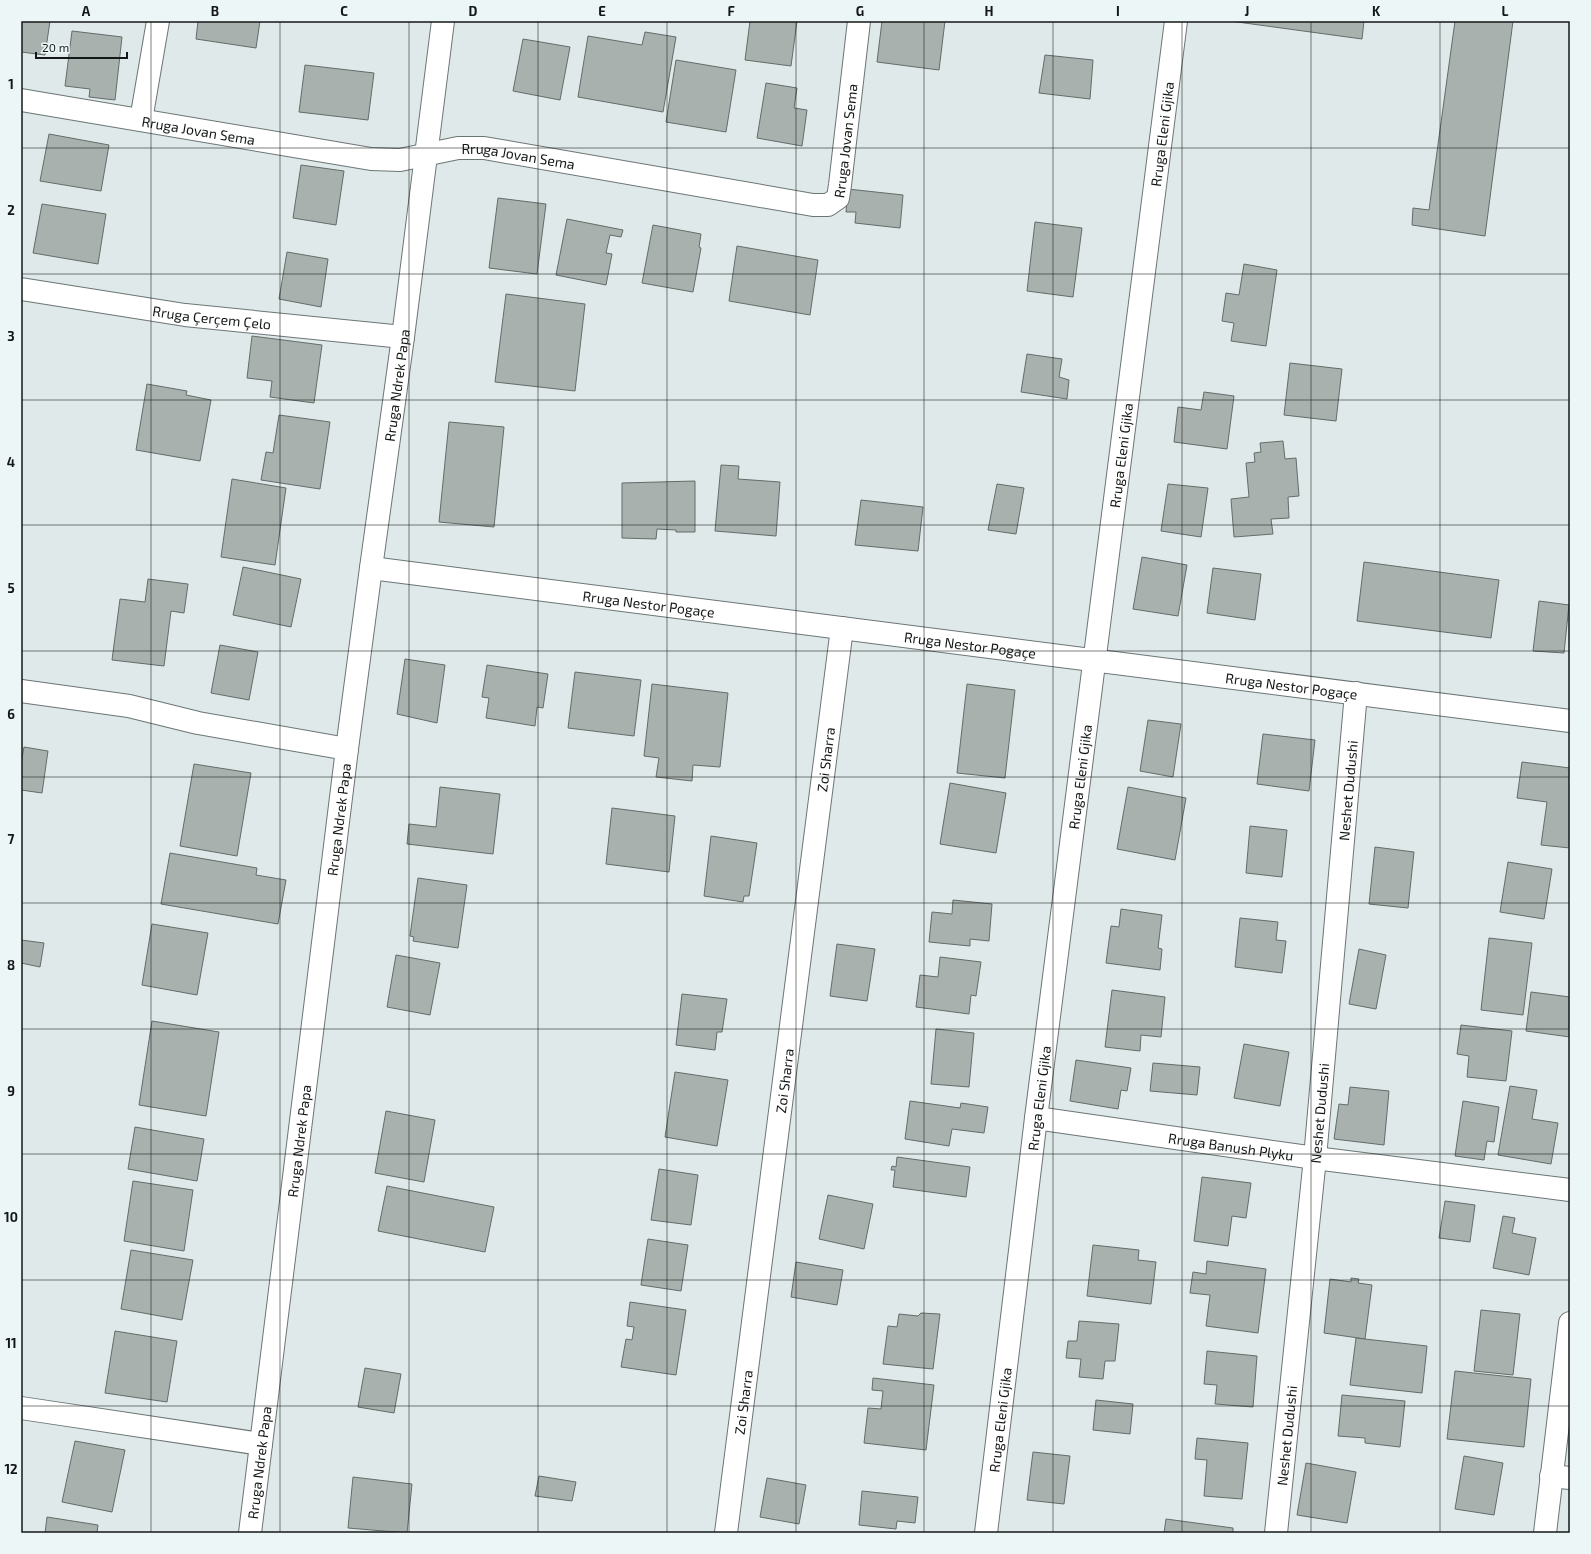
<svg xmlns="http://www.w3.org/2000/svg" width="1591" height="1554" font-family="'Exo 2',sans-serif">
<rect width="100%" height="100%" fill="#dfe9e9"/>
<g fill="#a8b1ad" stroke="#646c69">
<path d="M21,21H50L45,55L21,52Z"/>
<path d="M198,21H260L256,48L196,39Z"/>
<path d="M750,21H797L791,66L745,60Z"/>
<path d="M882,21H945L939,70L877,62Z"/>
<path d="M1230,21H1364L1362,39Z"/>
<path d="M1455,21H1513L1485,236L1412,225L1413,208L1429,210Z"/>
<path d="M72,31L122,37L115,100L89,97L90,89L65,86Z"/>
<path d="M645,32L676,37L663,112L578,97L588,36L642,45Z"/>
<path d="M523,39L570,47L560,100L513,91Z"/>
<path d="M1045,55L1093,60L1090,99L1039,93Z"/>
<path d="M676,60L736,70L726,132L666,122Z"/>
<path d="M305,65L374,73L368,120L299,112Z"/>
<path d="M766,83L797,88L794,108L807,110L802,146L757,138Z"/>
<path d="M49,134L109,145L101,191L40,181Z"/>
<path d="M301,165L344,171L336,225L293,218Z"/>
<path d="M848,189L903,195L900,228L855,223L856,212H846Z"/>
<path d="M498,198L546,204L537,274L489,268Z"/>
<path d="M42,204L106,214L98,264L33,253Z"/>
<path d="M567,219L623,230L621,237L610,235L606,253L612,254L606,285L556,275Z"/>
<path d="M1035,222L1082,228L1073,297L1027,291Z"/>
<path d="M653,225L701,234L699,247L701,248L693,292L642,283Z"/>
<path d="M737,246L818,260L810,315L729,301Z"/>
<path d="M287,252L328,259L321,307L279,299Z"/>
<path d="M1244,264L1277,270L1266,346L1231,341L1234,323L1222,321L1226,293L1239,295Z"/>
<path d="M506,294L585,304L575,391L495,382Z"/>
<path d="M252,336L322,345L314,403L270,397L272,381L247,378Z"/>
<path d="M1027,354L1062,359L1059,377L1069,380L1067,399L1021,392Z"/>
<path d="M1290,363L1342,369L1336,421L1284,415Z"/>
<path d="M147,384L187,391L186,395L211,400L200,461L136,450Z"/>
<path d="M1204,392L1234,396L1227,449L1174,442L1178,407L1201,410Z"/>
<path d="M279,415L330,422L320,489L261,480L266,452L273,453Z"/>
<path d="M449,422L504,427L494,527L439,522Z"/>
<path d="M1283,441L1285,459L1296,458L1299,496L1288,497L1289,518L1271,519L1273,534L1234,537L1231,499L1249,497L1246,463L1255,462L1254,453L1261,452L1260,443Z"/>
<path d="M721,465L739,466L738,479L780,482L776,536L715,531Z"/>
<path d="M232,479L286,488L275,565L221,557Z"/>
<path d="M695,481V532H676V530L657,529L656,539L622,538V483Z"/>
<path d="M997,484L1024,488L1016,534L988,530Z"/>
<path d="M1168,484L1208,488L1201,537L1161,531Z"/>
<path d="M861,500L923,507L918,551L855,545Z"/>
<path d="M1142,557L1187,565L1178,616L1133,609Z"/>
<path d="M1364,562L1499,580L1491,638L1357,621Z"/>
<path d="M243,567L301,579L291,627L233,615Z"/>
<path d="M1213,568L1261,574L1255,620L1207,613Z"/>
<path d="M148,579L188,584L184,613L171,611L164,666L112,660L120,599L145,602Z"/>
<path d="M1539,601L1569,605L1564,653L1533,651Z"/>
<path d="M220,645L258,652L249,700L211,693Z"/>
<path d="M405,659L445,665L437,723L397,714Z"/>
<path d="M487,665L548,674L543,708L537,707L535,726L486,718L489,698L482,697Z"/>
<path d="M575,672L641,680L634,736L568,728Z"/>
<path d="M652,684L728,693L720,767L693,765L692,781L656,777L659,758L644,756Z"/>
<path d="M967,684L1015,690L1005,778L957,773Z"/>
<path d="M1148,720L1181,724L1173,777L1140,771Z"/>
<path d="M1263,734L1315,740L1309,791L1257,784Z"/>
<path d="M24,747L48,751L42,793L21,790V764Z"/>
<path d="M1522,762L1570,768V848L1541,845L1547,802L1517,798Z"/>
<path d="M194,764L251,773L237,856L180,846Z"/>
<path d="M950,783L1006,793L996,853L940,844Z"/>
<path d="M440,787L500,794L493,854L407,844L409,824L436,827Z"/>
<path d="M1128,787L1186,798L1175,860L1117,849Z"/>
<path d="M612,808L675,816L669,872L606,864Z"/>
<path d="M1250,826L1287,830L1282,877L1246,873Z"/>
<path d="M711,836L757,843L749,896H744L743,902L704,896Z"/>
<path d="M1375,847L1414,852L1408,908L1369,904Z"/>
<path d="M170,853L257,868L256,875L286,880L278,924L161,904Z"/>
<path d="M1508,862L1552,869L1544,919L1500,912Z"/>
<path d="M418,878L467,885L458,948L413,941L414,937L410,936Z"/>
<path d="M953,900L992,904L989,941L970,939V946L929,942L932,912L952,914Z"/>
<path d="M1121,909L1162,915L1158,948L1162,949L1160,970L1106,963L1111,926L1119,927Z"/>
<path d="M1240,918L1278,922L1276,940L1286,941L1282,973L1235,967Z"/>
<path d="M152,924L208,933L197,995L142,985Z"/>
<path d="M1489,938L1532,943L1523,1015L1481,1010Z"/>
<path d="M21,940L44,943L40,967L21,963Z"/>
<path d="M837,944L875,949L867,1001L830,996Z"/>
<path d="M1359,949L1386,955L1376,1009L1349,1004Z"/>
<path d="M396,955L440,963L430,1015L387,1007Z"/>
<path d="M940,957L981,962L976,996L971,995L969,1014L916,1007L920,975L938,977Z"/>
<path d="M1112,990L1165,997L1161,1037L1141,1035L1140,1051L1105,1047Z"/>
<path d="M1531,992L1570,997V1037L1526,1031Z"/>
<path d="M682,994L727,999L722,1032H717L715,1050L676,1045Z"/>
<path d="M152,1021L219,1032L206,1116L139,1105Z"/>
<path d="M1461,1025L1512,1031L1506,1081L1467,1077L1469,1056L1457,1054Z"/>
<path d="M936,1029L974,1033L969,1087L931,1084Z"/>
<path d="M1244,1044L1289,1052L1280,1106L1234,1098Z"/>
<path d="M1076,1060L1131,1068L1127,1091L1121,1090L1118,1109L1070,1101Z"/>
<path d="M1153,1063L1200,1067L1197,1095L1150,1091Z"/>
<path d="M675,1072L728,1080L717,1146L665,1137Z"/>
<path d="M1510,1086L1537,1090L1532,1119L1558,1123L1551,1164L1498,1155Z"/>
<path d="M1350,1087L1389,1091L1384,1145L1334,1139L1339,1104L1348,1105Z"/>
<path d="M910,1101L960,1108L961,1103L988,1107L984,1133L952,1129L949,1146L905,1139Z"/>
<path d="M1463,1101L1499,1107L1494,1142L1487,1141L1484,1160L1455,1156Z"/>
<path d="M386,1111L435,1120L424,1182L375,1173Z"/>
<path d="M135,1127L204,1139L197,1181L128,1169Z"/>
<path d="M897,1157L970,1167L966,1197L893,1187L895,1170H891L892,1166L896,1167Z"/>
<path d="M659,1169L698,1175L691,1225L651,1220Z"/>
<path d="M1202,1177L1251,1183L1246,1218L1232,1216L1228,1246L1194,1241Z"/>
<path d="M133,1181L193,1190L184,1251L124,1241Z"/>
<path d="M387,1186L494,1207L485,1252L378,1231Z"/>
<path d="M828,1195L873,1204L864,1249L819,1239Z"/>
<path d="M1445,1201L1475,1205L1470,1242L1439,1238Z"/>
<path d="M1503,1216L1515,1218L1512,1233L1536,1238L1529,1275L1493,1268Z"/>
<path d="M648,1239L688,1245L681,1291L641,1285Z"/>
<path d="M1093,1245L1139,1250L1138,1260L1156,1262L1151,1304L1087,1296Z"/>
<path d="M131,1250L193,1260L182,1320L121,1309Z"/>
<path d="M1207,1261L1266,1269L1258,1333L1206,1326L1210,1295L1190,1293L1193,1272L1206,1274Z"/>
<path d="M796,1262L843,1270L837,1305L791,1297Z"/>
<path d="M1351,1278L1359,1279L1358,1283L1372,1285L1365,1339L1324,1333L1330,1279L1351,1282Z"/>
<path d="M630,1302L686,1310L676,1375L621,1367L626,1339L632,1340L634,1327L627,1326Z"/>
<path d="M1481,1310L1520,1314L1513,1375L1474,1371Z"/>
<path d="M921,1313L940,1314L933,1369L883,1364L888,1326L897,1327L899,1314L918,1316Z"/>
<path d="M1079,1321L1119,1324L1115,1361H1105L1103,1379L1079,1377L1081,1359L1066,1358L1068,1341H1077Z"/>
<path d="M115,1331L177,1341L167,1402L105,1393Z"/>
<path d="M1356,1338L1427,1346L1422,1393L1350,1385Z"/>
<path d="M1207,1351L1257,1356L1253,1407L1215,1404L1217,1385L1204,1384Z"/>
<path d="M365,1368L401,1374L394,1413L358,1407Z"/>
<path d="M1455,1371L1531,1379L1524,1447L1447,1439Z"/>
<path d="M873,1378L934,1385L926,1450L864,1443L868,1408L881,1409L883,1391L872,1390Z"/>
<path d="M1342,1395L1405,1401L1400,1447L1365,1443V1438L1338,1436Z"/>
<path d="M1096,1400L1133,1404L1130,1434L1093,1430Z"/>
<path d="M1197,1438L1248,1443L1242,1499L1204,1496L1207,1460L1195,1459Z"/>
<path d="M75,1441L125,1450L112,1512L62,1502Z"/>
<path d="M1033,1452L1070,1456L1064,1504L1027,1500Z"/>
<path d="M1464,1456L1503,1463L1494,1515L1455,1509Z"/>
<path d="M1306,1463L1356,1472L1347,1523L1297,1515Z"/>
<path d="M539,1476L576,1482L572,1501L535,1496Z"/>
<path d="M353,1477L412,1484L407,1533L348,1528Z"/>
<path d="M767,1478L806,1485L799,1524L760,1517Z"/>
<path d="M862,1491L918,1497L915,1523L897,1521L896,1529L859,1525Z"/>
<path d="M47,1517L98,1525L97,1533H45Z"/>
<path d="M1166,1519L1233,1528V1533H1164Z"/>
</g>
<g fill="none" stroke-linecap="round" stroke-linejoin="round">
<defs>
<g id="street">
<path id="s1" d="M21,100L371,159L400,160L458,148H484L813,205H828L838,198L840,185L859,21"/>
<path d="M141,120L158,21"/>
<path id="s2" d="M21,289L185,315L403,337"/>
<path d="M21,691L129,706L198,723L347,749"/>
<path id="s3" d="M1036,1118L1315,1158L1570,1190"/>
<path d="M21,1408L261,1444"/>
<path d="M1551,1476L1570,1478"/>
<path id="s4" d="M726,1533L842,628"/>
<path id="s5" d="M986,1533L1036,1118L1176,21"/>
<path id="s6" d="M1276,1533L1315,1158L1356,693"/>
<path d="M1545,1533L1570,1323"/>
</g>
<g id="secondary">
<path id="s7" d="M371,568L1570,721"/>
<path id="s8" d="M250,1533L347,749L371,568L403,337L443,21"/>
</g>
</defs>
<use href="#street" stroke="#6c7575" stroke-width="24"/>
<use href="#secondary" stroke="#6c7575" stroke-width="24"/>
<use href="#street" stroke="#fff" stroke-width="22"/>
<use href="#secondary" stroke="#fff" stroke-width="22"/>
</g>
<path fill="none" stroke="#141717" stroke-width="1" stroke-opacity="0.55" d="M151,21V1533M280,21V1533M409,21V1533M538,21V1533M667,21V1533M796,21V1533M924,21V1533M1053,21V1533M1182,21V1533M1311,21V1533M1440,21V1533M21,148H1570M21,274H1570M21,400H1570M21,525H1570M21,651H1570M21,777H1570M21,903H1570M21,1029H1570M21,1154H1570M21,1280H1570M21,1406H1570"/>
<g text-anchor="middle" dominant-baseline="central" stroke-width="3" stroke-linejoin="round" paint-order="stroke">
<g font-size="14" fill="#141717" stroke="#ecf6f6">
<text stroke="none"><textPath href="#s1" startOffset="180">Rruga Jovan Sema</textPath></text>
<text stroke="none"><textPath href="#s5" startOffset="1410">Rruga Eleni Gjika</textPath></text>
<text stroke="none"><textPath href="#s1" startOffset="888">Rruga Jovan Sema</textPath></text>
<text stroke="none"><textPath href="#s1" startOffset="504">Rruga Jovan Sema</textPath></text>
<text stroke="none"><textPath href="#s2" startOffset="193">Rruga Çerçem Çelo</textPath></text>
<text stroke="none"><textPath href="#s8" startOffset="1157">Rruga Ndrek Papa</textPath></text>
<text stroke="none"><textPath href="#s5" startOffset="1086">Rruga Eleni Gjika</textPath></text>
<text stroke="none"><textPath href="#s7" startOffset="280">Rruga Nestor Pogaçe</textPath></text>
<text stroke="none"><textPath href="#s7" startOffset="604">Rruga Nestor Pogaçe</textPath></text>
<text stroke="none"><textPath href="#s7" startOffset="928">Rruga Nestor Pogaçe</textPath></text>
<text stroke="none"><textPath href="#s4" startOffset="780">Zoi Sharra</textPath></text>
<text stroke="none"><textPath href="#s5" startOffset="762">Rruga Eleni Gjika</textPath></text>
<text stroke="none"><textPath href="#s6" startOffset="746">Neshet Dudushi</textPath></text>
<text stroke="none"><textPath href="#s8" startOffset="719">Rruga Ndrek Papa</textPath></text>
<text stroke="none"><textPath href="#s4" startOffset="456">Zoi Sharra</textPath></text>
<text stroke="none"><textPath href="#s5" startOffset="438">Rruga Eleni Gjika</textPath></text>
<text stroke="none"><textPath href="#s6" startOffset="422">Neshet Dudushi</textPath></text>
<text stroke="none"><textPath href="#s8" startOffset="395">Rruga Ndrek Papa</textPath></text>
<text stroke="none"><textPath href="#s3" startOffset="197">Rruga Banush Plyku</textPath></text>
<text stroke="none"><textPath href="#s4" startOffset="132">Zoi Sharra</textPath></text>
<text stroke="none"><textPath href="#s5" startOffset="114">Rruga Eleni Gjika</textPath></text>
<text stroke="none"><textPath href="#s6" startOffset="98">Neshet Dudushi</textPath></text>
<text stroke="none"><textPath href="#s8" startOffset="71">Rruga Ndrek Papa</textPath></text>
</g>
</g>
<rect width="1591" height="1554" fill="none" stroke="#ecf6f6" stroke-width="44"/>
<path d="M36 52v6h91v-6" fill="none" stroke="#141717" stroke-width="2"/>
<text x="42" y="52" font-size="12" fill="#141717" stroke="#ecf6f6" stroke-width="3" paint-order="stroke">20 m</text>
<rect x="22" y="22" width="1547" height="1510" fill="none" stroke="#141717" stroke-width="1.5"/>
<g font-size="13" text-anchor="middle" font-weight="bold" fill="#141717">
<text x="86" y="16">A</text>
<text x="215" y="16">B</text>
<text x="344" y="16">C</text>
<text x="473" y="16">D</text>
<text x="602" y="16">E</text>
<text x="731" y="16">F</text>
<text x="860" y="16">G</text>
<text x="989" y="16">H</text>
<text x="1118" y="16">I</text>
<text x="1247" y="16">J</text>
<text x="1376" y="16">K</text>
<text x="1505" y="16">L</text>
<text x="11" y="89">1</text>
<text x="11" y="215">2</text>
<text x="11" y="341">3</text>
<text x="11" y="467">4</text>
<text x="11" y="593">5</text>
<text x="11" y="719">6</text>
<text x="11" y="844">7</text>
<text x="11" y="970">8</text>
<text x="11" y="1096">9</text>
<text x="11" y="1222">10</text>
<text x="11" y="1348">11</text>
<text x="11" y="1474">12</text>
</g>
</svg>
